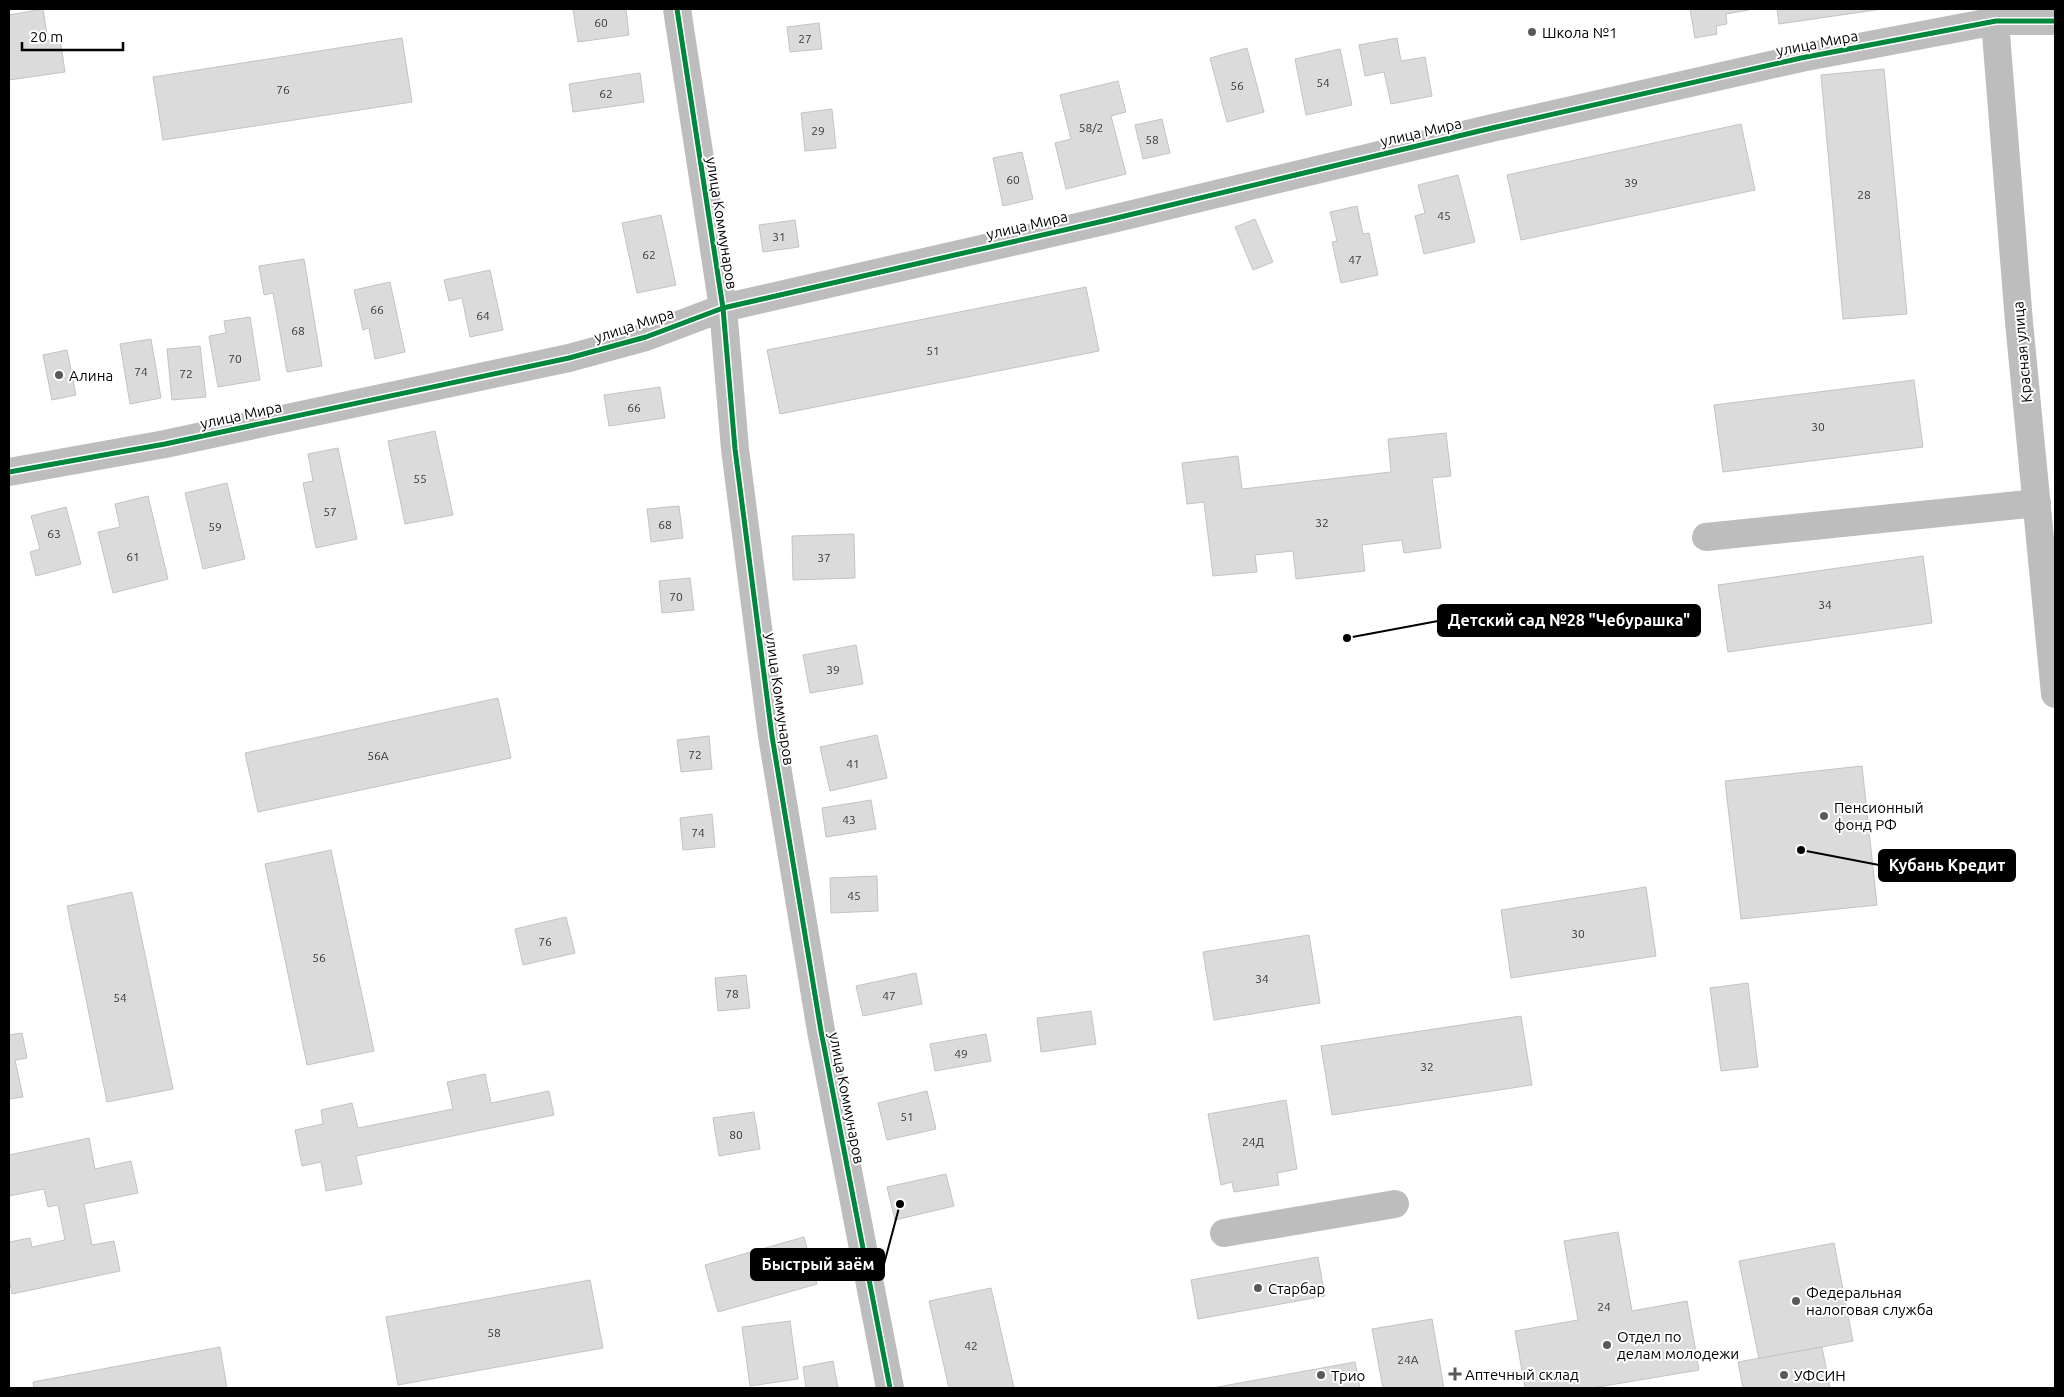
<svg xmlns="http://www.w3.org/2000/svg" width="2064" height="1397" font-family="Ubuntu,sans-serif">
<rect width="100%" height="100%" fill="#fff"/>
<g fill="#dbdbdb" stroke="#c3c3c3">
<path d="M43,9L48,41L60,39L65,72L9,80V15Z"/>
<path d="M573,9H626L629,35L578,42Z"/>
<path d="M1690,9H1749V10L1726,14L1727,24L1716,26L1717,34L1695,38Z"/>
<path d="M1777,9H1882L1779,24Z"/>
<path d="M819,23L822,49L790,52L787,27Z"/>
<path d="M402,38L412,102L163,140L153,77Z"/>
<path d="M1397,38L1401,61L1425,57L1432,96L1391,104L1384,72L1365,76L1359,45Z"/>
<path d="M1247,48L1264,112L1227,122L1210,58Z"/>
<path d="M1340,49L1352,105L1306,115L1295,59Z"/>
<path d="M1884,69L1907,314L1843,319L1821,75Z"/>
<path d="M640,73L644,102L573,112L569,84Z"/>
<path d="M1118,81L1126,112L1111,116L1126,174L1066,189L1055,143L1071,139L1060,95Z"/>
<path d="M832,109L836,148L805,151L801,113Z"/>
<path d="M1162,119L1170,153L1143,159L1135,125Z"/>
<path d="M1741,124L1755,190L1521,240L1507,175Z"/>
<path d="M1022,152L1033,199L1003,206L993,158Z"/>
<path d="M1458,175L1475,242L1424,254L1415,216L1425,213L1418,185Z"/>
<path d="M1357,206L1363,234L1369,233L1378,275L1341,283L1332,242L1337,241L1330,212Z"/>
<path d="M661,215L676,285L637,293L622,223Z"/>
<path d="M1255,219L1273,262L1253,270L1235,227Z"/>
<path d="M795,220L799,247L763,252L759,225Z"/>
<path d="M304,259L322,366L287,372L273,293L264,295L259,266Z"/>
<path d="M490,270L503,330L470,337L462,298L449,301L444,280Z"/>
<path d="M390,282L405,352L375,359L369,328L363,330L354,290Z"/>
<path d="M1086,287L1099,351L780,414L767,350Z"/>
<path d="M250,317L260,380L218,387L209,336L226,333L224,321Z"/>
<path d="M151,339L161,398L130,404L120,344Z"/>
<path d="M200,346L206,397L172,400L167,349Z"/>
<path d="M67,350L76,395L52,400L43,355Z"/>
<path d="M1914,380L1923,447L1723,472L1714,405Z"/>
<path d="M660,387L665,418L609,426L604,395Z"/>
<path d="M435,431L453,515L405,524L388,441Z"/>
<path d="M1446,433L1451,476L1432,478L1441,548L1404,553L1402,540L1362,545L1365,571L1296,579L1293,551L1255,555L1257,572L1213,576L1204,502L1187,504L1182,463L1238,456L1242,489L1391,472L1388,439Z"/>
<path d="M338,448L357,539L316,548L303,483L313,481L308,454Z"/>
<path d="M227,483L245,559L203,569L185,493Z"/>
<path d="M148,496L168,579L113,593L98,532L120,527L115,504Z"/>
<path d="M679,506L683,538L651,542L647,509Z"/>
<path d="M66,507L81,564L36,576L30,552L40,549L31,516Z"/>
<path d="M854,534L855,578L793,580L792,536Z"/>
<path d="M1923,556L1932,623L1728,652L1718,585Z"/>
<path d="M690,578L694,610L662,613L659,581Z"/>
<path d="M856,645L863,684L810,693L803,655Z"/>
<path d="M498,698L511,758L258,812L245,753Z"/>
<path d="M877,735L887,778L830,791L820,747Z"/>
<path d="M709,736L712,769L681,772L677,740Z"/>
<path d="M1862,766L1877,905L1741,919L1725,781Z"/>
<path d="M871,800L876,829L826,837L822,808Z"/>
<path d="M712,814L715,847L683,850L680,818Z"/>
<path d="M331,850L374,1051L307,1065L265,864Z"/>
<path d="M877,876L878,911L831,913L830,878Z"/>
<path d="M1646,887L1656,956L1511,978L1501,910Z"/>
<path d="M132,892L173,1089L107,1102L67,906Z"/>
<path d="M566,917L575,953L523,965L515,929Z"/>
<path d="M1309,935L1320,1003L1214,1020L1203,952Z"/>
<path d="M916,973L922,1004L863,1016L856,986Z"/>
<path d="M746,975L750,1008L718,1011L715,978Z"/>
<path d="M1748,983L1758,1067L1721,1071L1710,988Z"/>
<path d="M1091,1011L1096,1044L1041,1052L1037,1018Z"/>
<path d="M1521,1016L1532,1085L1332,1115L1321,1046Z"/>
<path d="M22,1033L27,1058L15,1060L23,1097L9,1099V1035Z"/>
<path d="M986,1034L991,1061L935,1071L930,1044Z"/>
<path d="M485,1074L491,1103L549,1091L554,1115L356,1156L362,1184L326,1191L321,1162L302,1166L295,1130L323,1124L321,1110L352,1103L358,1128L453,1109L447,1082Z"/>
<path d="M927,1091L936,1129L887,1140L878,1103Z"/>
<path d="M1286,1100L1297,1169L1277,1173L1279,1185L1234,1192L1232,1182L1221,1185L1208,1114Z"/>
<path d="M754,1112L760,1149L719,1156L713,1118Z"/>
<path d="M89,1138L95,1169L131,1161L138,1193L84,1204L92,1245L114,1241L120,1271L12,1294L9,1279V1242L30,1238L32,1247L65,1240L58,1205L48,1207L44,1189L9,1196V1155Z"/>
<path d="M946,1174L954,1206L895,1220L887,1187Z"/>
<path d="M1618,1232L1632,1311L1687,1301L1699,1370L1592,1388H1525L1515,1331L1578,1320L1564,1241Z"/>
<path d="M804,1237L817,1284L718,1312L705,1265Z"/>
<path d="M1834,1243L1853,1341L1759,1359L1739,1261Z"/>
<path d="M1318,1257L1325,1296L1198,1319L1191,1280Z"/>
<path d="M590,1280L603,1348L398,1385L386,1317Z"/>
<path d="M991,1288L1014,1388H949L929,1301Z"/>
<path d="M1432,1319L1444,1388H1383L1372,1329Z"/>
<path d="M790,1321L798,1379L750,1386L742,1327Z"/>
<path d="M220,1347L227,1388H34L33,1382Z"/>
<path d="M1822,1347L1830,1388H1743L1738,1362Z"/>
<path d="M833,1361L838,1388H806L803,1367Z"/>
<path d="M1355,1362L1360,1388H1212Z"/>
</g>
<g fill="none" stroke-linecap="round" stroke-linejoin="round">
<g stroke="#bdbdbd" stroke-width="28">
<path d="M677,9L723,308L735,449L772,736L821,1031L890,1388"/>
<path d="M9,472L165,444L569,358L646,337L723,308L1108,220L1492,128L1801,58L1996,21H2055"/>
<path d="M1706,537L2037,503"/>
<path d="M1224,1233L1395,1204"/>
</g>
<path stroke="#bdbdbd" stroke-width="28" d="M1994,9L2019,322L2055,694"/>
<defs>
<g id="cycleway">
<path d="M677,9L723,308L735,449L772,736L821,1031L890,1388"/>
<path d="M9,472L165,444L569,358L646,337L723,308L1108,220L1492,128L1801,58L1996,21H2055"/>
</g>
</defs>
<use href="#cycleway" stroke="#fff" stroke-width="8"/>
<use href="#cycleway" stroke="#00873e" stroke-width="5"/>
</g>
<g fill="#595959" stroke="#fff" stroke-width="2">
<circle cx="1532" cy="32" r="5"/>
<circle cx="59" cy="375" r="5"/>
<circle cx="1824" cy="816" r="5"/>
<circle cx="1258" cy="1288" r="5"/>
<circle cx="1796" cy="1301" r="5"/>
<circle cx="1607" cy="1345" r="5"/>
<path d="M1452.5 1366.5h5v5h5v5h-5v5h-5v-5h-5v-5h5z"/>
<circle cx="1321" cy="1375" r="5"/>
<circle cx="1784" cy="1375" r="5"/>
</g>
<g text-anchor="middle" dominant-baseline="central" stroke-width="4" stroke-linejoin="round" paint-order="stroke">
<g font-size="12" fill="#373737">
<text x="601" y="22">60</text>
<text x="805" y="38">27</text>
<text x="1323" y="82">54</text>
<text x="1237" y="85">56</text>
<text x="283" y="89">76</text>
<text x="606" y="93">62</text>
<text x="1091" y="127">58/2</text>
<text x="818" y="130">29</text>
<text x="1152" y="139">58</text>
<text x="1013" y="179">60</text>
<text x="1631" y="182">39</text>
<text x="1864" y="194">28</text>
<text x="1444" y="215">45</text>
<text x="779" y="236">31</text>
<text x="649" y="254">62</text>
<text x="1355" y="259">47</text>
<text x="377" y="309">66</text>
<text x="483" y="315">64</text>
<text x="298" y="330">68</text>
<text x="933" y="350">51</text>
<text x="235" y="358">70</text>
<text x="141" y="371">74</text>
<text x="186" y="373">72</text>
<text x="634" y="407">66</text>
<text x="1818" y="426">30</text>
<text x="420" y="478">55</text>
<text x="330" y="511">57</text>
<text x="1322" y="522">32</text>
<text x="665" y="524">68</text>
<text x="215" y="526">59</text>
<text x="54" y="533">63</text>
<text x="133" y="556">61</text>
<text x="824" y="557">37</text>
<text x="676" y="596">70</text>
<text x="1825" y="604">34</text>
<text x="833" y="669">39</text>
<text x="695" y="754">72</text>
<text x="378" y="755">56А</text>
<text x="853" y="763">41</text>
<text x="849" y="819">43</text>
<text x="698" y="832">74</text>
<text x="854" y="895">45</text>
<text x="1578" y="933">30</text>
<text x="545" y="941">76</text>
<text x="319" y="957">56</text>
<text x="1262" y="978">34</text>
<text x="732" y="993">78</text>
<text x="889" y="995">47</text>
<text x="120" y="997">54</text>
<text x="961" y="1053">49</text>
<text x="1427" y="1066">32</text>
<text x="907" y="1116">51</text>
<text x="736" y="1134">80</text>
<text x="1253" y="1141">24Д</text>
<text x="1604" y="1306">24</text>
<text x="494" y="1332">58</text>
<text x="971" y="1345">42</text>
<text x="1408" y="1359">24А</text>
</g>
<g font-size="15" fill="#000" stroke="#fff" text-anchor="start">
<text x="1542" y="32">Школа №1</text>
<text x="69" y="375">Алина</text>
<text x="1834" y="807">Пенсионный<tspan x="1834" dy="17">фонд РФ</tspan></text>
<text x="1268" y="1288">Старбар</text>
<text x="1806" y="1292">Федеральная<tspan x="1806" dy="17">налоговая служба</tspan></text>
<text x="1617" y="1336">Отдел по<tspan x="1617" dy="17">делам молодежи</tspan></text>
<text x="1465" y="1374">Аптечный склад</text>
<text x="1331" y="1375">Трио</text>
<text x="1794" y="1375">УФСИН</text>
</g>
<g font-size="15" fill="#000" stroke="#fff">
<text transform="translate(1817 43) rotate(-11)">улица Мира</text>
<text transform="translate(1421 132) rotate(-13)">улица Мира</text>
<text transform="translate(722 223) rotate(81)">улица Коммунаров</text>
<text transform="translate(1027 225) rotate(-13)">улица Мира</text>
<text transform="translate(634 325) rotate(-18)">улица Мира</text>
<text transform="translate(2022 352) rotate(-95)">Красная улица</text>
<text transform="translate(241 415) rotate(-12)">улица Мира</text>
<text transform="translate(780 699) rotate(82)">улица Коммунаров</text>
<text transform="translate(847 1098) rotate(79)">улица Коммунаров</text>
</g>
</g>
<path fill="none" stroke="#000" stroke-width="2" d="M1347 638L1438 621M1801 850L1879 865M900 1204L884 1264"/>
<g fill="#000" stroke="#fff" stroke-width="2">
<circle cx="1347" cy="638" r="5"/>
<circle cx="1801" cy="850" r="5"/>
<circle cx="900" cy="1204" r="5"/>
</g>
<g fill="#000" stroke="#000" stroke-width="2">
<rect x="1438" y="605" width="262" height="31" rx="5"/>
<rect x="1879" y="850" width="136" height="31" rx="5"/>
<rect x="751" y="1249" width="133" height="31" rx="5"/>
</g>
<g font-size="16" text-anchor="middle" font-weight="bold" fill="#fff">
<text x="1569" y="626">Детский сад №28 "Чебурашка"</text>
<text x="1947" y="871">Кубань Кредит</text>
<text x="818" y="1270">Быстрый заём</text>
</g>
<rect width="2064" height="1397" fill="none" stroke="#000000" stroke-width="20"/>
<path d="M22 42v8h101v-8" fill="none" stroke="#000000" stroke-width="2.5"/>
<text x="30" y="42" font-size="15" fill="#000000" stroke="#ffffff" stroke-width="4" paint-order="stroke">20 m</text>
</svg>
